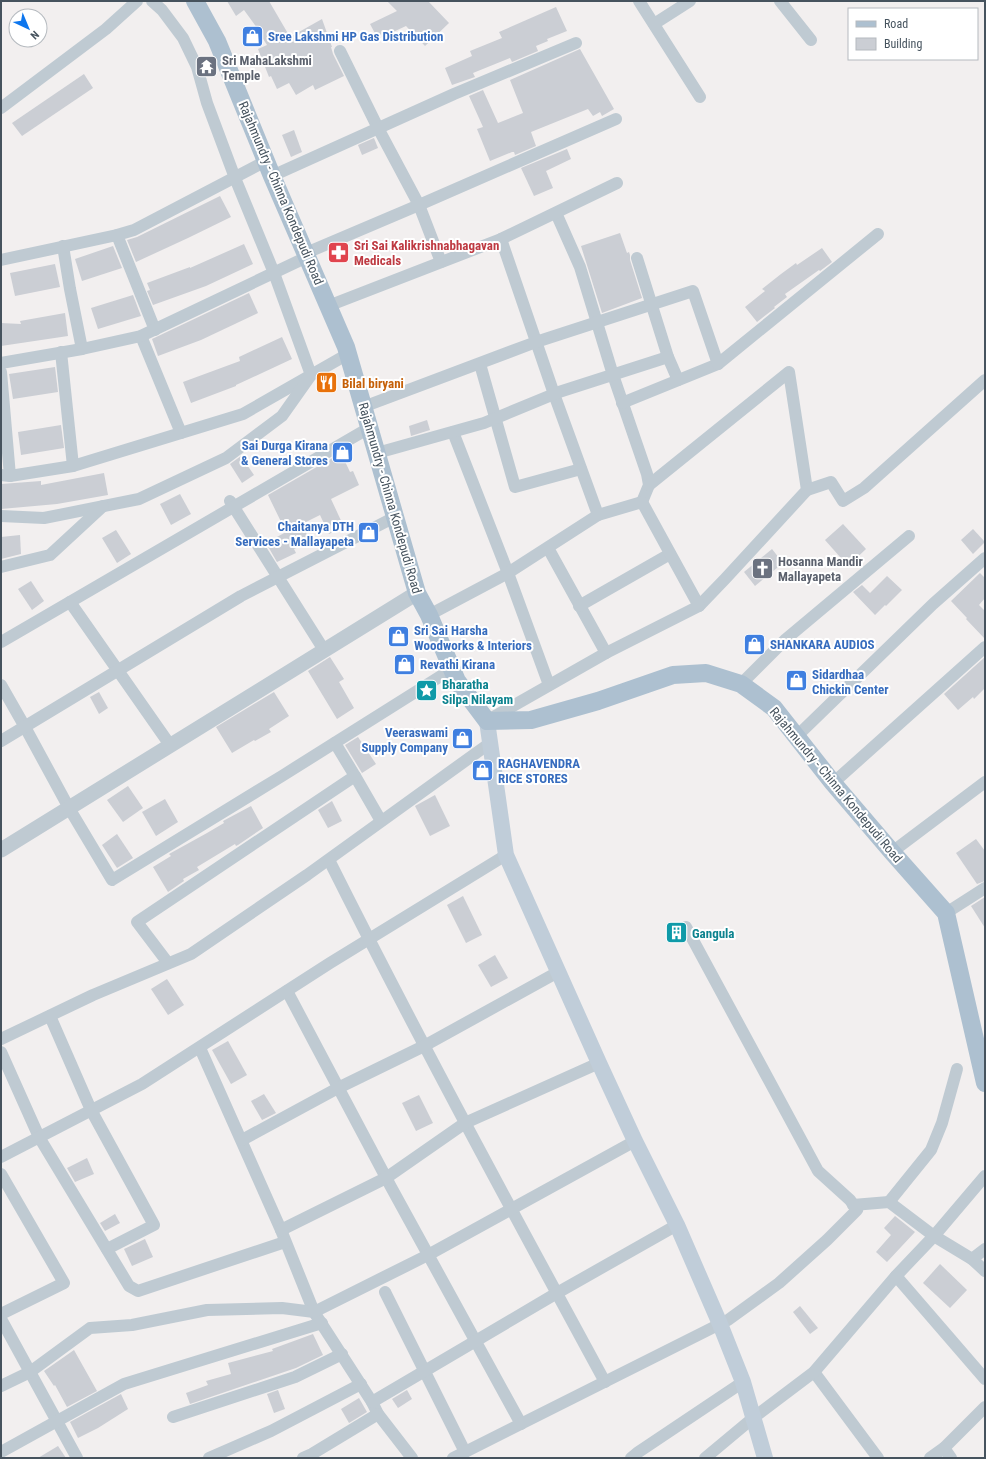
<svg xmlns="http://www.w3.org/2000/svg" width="986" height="1459" font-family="'Roboto Condensed',sans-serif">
<rect width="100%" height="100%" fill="#f2efef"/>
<g fill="#cbced4">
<path d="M227,1H269L290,37L322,19L332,47H331L333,54L344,76L315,90L313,85L296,95L289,83L277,89L271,76L269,77L258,49L267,45L256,28H257L244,10L236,16Z"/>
<path d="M387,1H428L449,23L425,46L406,26L378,39L370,24L397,11Z"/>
<path d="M556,7L567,31L547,39L548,41L536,46L538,51L512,62L510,58L473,73L475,77L452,85L445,68L472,56L470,51L502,38L499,32Z"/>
<path d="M580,49L614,109L602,116L600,112L593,116L588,109L531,132L536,146L515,155L514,152H512L490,161L477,129L483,127L469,96L483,90L498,123L523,113L510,80Z"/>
<path d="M84,74L93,88L22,136L12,123Z"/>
<path d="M294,130L302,152L291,157L282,135Z"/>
<path d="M374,138L378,148L362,155L358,145Z"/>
<path d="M567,149L571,159L546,171L553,188L534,196L521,168Z"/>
<path d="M220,196L231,217L188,238L136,262L127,240L137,237Z"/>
<path d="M620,233L627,253L629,252L630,255V260L642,298L602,313L581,246Z"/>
<path d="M244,244L253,264L206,286L153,305L147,291L150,290L147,283L190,267V268Z"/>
<path d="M113,246L122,268L82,281L75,259Z"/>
<path d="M822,248L832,262L820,271L819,270L785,294L787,297L774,307L775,308L757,322L745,307L765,291L762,289L781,274L796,263L797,265Z"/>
<path d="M55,264L60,287L15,296L10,273Z"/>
<path d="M249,293L258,313L201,340L158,356L152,339Z"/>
<path d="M133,295L141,316L98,329L91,308Z"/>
<path d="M65,313L68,336L1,346V323L21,324L20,321Z"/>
<path d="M282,337L292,359L236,385V386L191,403L183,382L240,361L239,357Z"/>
<path d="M55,367L58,392L13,399L9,374Z"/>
<path d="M427,420L430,430L411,436L409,426Z"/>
<path d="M61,425L64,448L21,455L18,432Z"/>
<path d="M341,453L350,472L353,471L359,485L331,499L344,527L329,534L320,515L302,524L310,541L294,549L296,553L277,562L266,543L286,532L268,495Z"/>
<path d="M241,456L254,475L242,483L230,464Z"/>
<path d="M104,473L108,495L57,504L1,509V484L41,481V485Z"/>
<path d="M180,494L191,514L171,525L160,504Z"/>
<path d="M843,524L866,549L848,566L825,540Z"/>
<path d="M973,529L985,542L973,554L961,540Z"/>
<path d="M116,530L131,554L117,563L102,538Z"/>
<path d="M20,535L21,554L1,559V537Z"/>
<path d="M772,549L783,563L755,586L744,572Z"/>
<path d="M980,573L985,578V598L979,605L985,611V639L966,619L967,618L951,601Z"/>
<path d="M887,576L902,590L886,606L885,605L875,615L853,592L862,585L870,593Z"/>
<path d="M31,581L44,601L32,610L18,589Z"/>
<path d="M330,657L344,679L339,682L354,708L337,719L308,671Z"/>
<path d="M985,657V688L974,699L973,697L958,710L944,694Z"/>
<path d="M99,692L108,708L99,714L90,697Z"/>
<path d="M274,692L289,716L269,729L271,732L255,741L254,740L232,753L216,727Z"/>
<path d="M358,737L376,764L362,773L345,745Z"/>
<path d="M128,786L143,808L123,822L107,800Z"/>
<path d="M435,795L450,826L430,836L415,806Z"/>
<path d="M165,799L178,822L156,836L142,812Z"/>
<path d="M332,801L342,821L328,828L318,810Z"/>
<path d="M251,806L263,828L238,845L236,846L235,844L197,867L199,870L183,879L184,881L168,892L153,867L171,856L169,854L207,833L224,823L223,821Z"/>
<path d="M117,834L133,858L117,868L102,845Z"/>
<path d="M976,839L985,851V881L977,884L956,853Z"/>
<path d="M463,896L482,935L466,943L447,905Z"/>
<path d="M985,897V928L971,906Z"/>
<path d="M495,955L508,978L491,987L478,965Z"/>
<path d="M167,979L184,1005L168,1015L151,989Z"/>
<path d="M228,1041L247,1075L231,1084L212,1050Z"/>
<path d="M264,1094L276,1113L262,1120L251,1101Z"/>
<path d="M419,1095L433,1123L416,1131L402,1103Z"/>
<path d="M87,1158L94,1174L75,1182L67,1168Z"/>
<path d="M115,1214L120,1223L105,1231L100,1223Z"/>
<path d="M895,1216L915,1232L887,1262L876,1252L891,1235L884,1228Z"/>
<path d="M145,1239L153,1257L132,1266L124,1249Z"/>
<path d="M940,1264L967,1290L950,1308L923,1283Z"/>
<path d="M800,1306L818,1328L810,1334L793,1312Z"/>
<path d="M313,1334L323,1355L296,1368L190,1404L186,1393L208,1385L206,1381L231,1374L228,1363L273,1351L272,1349Z"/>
<path d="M74,1350L97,1391L67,1407L55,1385L54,1386L44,1371Z"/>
<path d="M278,1390L285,1409L274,1413L267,1394Z"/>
<path d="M407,1390L412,1399L398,1408L392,1399Z"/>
<path d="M121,1394L128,1409L98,1428L78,1438L70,1422Z"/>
<path d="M359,1398L367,1412L349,1423L341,1409Z"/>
<path d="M58,1446L66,1458H38Z"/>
</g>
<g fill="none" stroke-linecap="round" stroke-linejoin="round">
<g stroke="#bfcad2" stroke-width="12">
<path d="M639,1L700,97"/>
<path d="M780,1L811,40"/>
<path d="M654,24L690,1"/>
<path d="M340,51L378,128L419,205L441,262"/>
<path d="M1,108L106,29L137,1"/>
<path d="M272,176L454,94L576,43"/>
<path d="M556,213L580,267L613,375L647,474L649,485L642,502"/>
<path d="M117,235L155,330"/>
<path d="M501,239L554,394L598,515"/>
<path d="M63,246L70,289L82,349"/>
<path d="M306,253L419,205L616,119"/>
<path d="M637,258L668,357L678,380"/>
<path d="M1,260L117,235L134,230L266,161"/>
<path d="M328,306L501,239L617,183"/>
<path d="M141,336L181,433"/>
<path d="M61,352L73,466"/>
<path d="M1,363L82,349L141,336L307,257"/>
<path d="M480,364L515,487L581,469"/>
<path d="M1,372L10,476"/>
<path d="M622,403L718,364L878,234"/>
<path d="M363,407L536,342L693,291L718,364"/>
<path d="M453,432L508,573L549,685"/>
<path d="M377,453L484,423L559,392L668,357"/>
<path d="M1,475L10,476L73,466L243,414L348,354"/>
<path d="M649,485L789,372L807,490L725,579L699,606"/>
<path d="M807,490L831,482L843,501L864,488L985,380"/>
<path d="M230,501L324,650"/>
<path d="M1,516L44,518L139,499L226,458L282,416L311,375L274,273L235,178L207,103L197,67L183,38L162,10L152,1"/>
<path d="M548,548L606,653"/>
<path d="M1,567L50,555L103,506"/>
<path d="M70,602L170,745"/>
<path d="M579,606L670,554"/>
<path d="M429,615L508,573L598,515L642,502L699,606L606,653L490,719"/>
<path d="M1,642L369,428"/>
<path d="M741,684L786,639L909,536"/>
<path d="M1,685L25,727L69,808L112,880L282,776L452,669"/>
<path d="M796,737L933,604L985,558"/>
<path d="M1,741L241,596L395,517"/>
<path d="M335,743L355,776"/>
<path d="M833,783L985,647"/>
<path d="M892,852L985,782"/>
<path d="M329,860C417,1036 511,1209 605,1382"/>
<path d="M946,913L985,888"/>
<path d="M168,963L137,922L355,776L381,821"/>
<path d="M287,991L391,1187L521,1424"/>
<path d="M50,1016L91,1110L154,1225L107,1249"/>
<path d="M1,1039L93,995L191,954L307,875L490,743"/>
<path d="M200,1048L281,1230L314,1312L372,1402L378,1414L412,1458"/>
<path d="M1,1052L39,1137L129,1286L138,1291L285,1242"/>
<path d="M242,1140L338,1088L424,1046L558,972"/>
<path d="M1,1157L142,1084L330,963L506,855"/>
<path d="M1,1174L64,1283L1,1314"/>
<path d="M889,1202L931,1150L942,1123L957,1069"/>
<path d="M853,1205L889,1202L934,1236L972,1259L985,1271"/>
<path d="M281,1230L386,1178L465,1123L599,1063"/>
<path d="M972,1259L985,1249"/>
<path d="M896,1276L985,1379"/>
<path d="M385,1292L465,1452"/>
<path d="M1,1319L77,1458"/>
<path d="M814,1372L878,1458"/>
<path d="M1,1386L30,1372L90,1328L132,1325L207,1310L282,1308L314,1312L428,1255L635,1141"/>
<path d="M372,1402L557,1293L677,1225"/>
<path d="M173,1417L295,1377L342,1354"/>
<path d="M944,1448L951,1458"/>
<path d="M1,1452L124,1384L322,1323"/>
<path d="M209,1458L271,1431L361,1384"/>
<path d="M303,1458L312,1454L378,1414"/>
<path d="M453,1458L728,1320L779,1283L827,1240L857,1210L850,1200L818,1171L686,927"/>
<path d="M631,1458L637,1453L743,1382"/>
<path d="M705,1458L753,1418L814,1372L896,1276L934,1236L985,1176"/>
<path d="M930,1458L944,1448L985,1407"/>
</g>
<path stroke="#bfcad2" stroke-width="15" d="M1,850L417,593"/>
<path stroke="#c0cdd9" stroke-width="16" d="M487,721L506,855L599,1063L635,1141L677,1225L720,1324L743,1382L765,1458"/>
<path stroke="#adc0d0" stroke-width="18" d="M195,1L217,41L272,176L346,347L417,593L429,615L457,681L487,721L531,720L598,701L673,675L706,673L741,684L774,708L833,783L892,852L946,913L985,1083"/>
</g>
<defs>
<symbol id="shop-square" viewBox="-11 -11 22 22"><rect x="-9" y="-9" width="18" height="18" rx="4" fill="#3f7fe0" stroke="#fff"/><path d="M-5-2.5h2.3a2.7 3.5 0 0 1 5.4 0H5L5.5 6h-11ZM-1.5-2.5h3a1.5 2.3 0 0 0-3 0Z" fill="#fff"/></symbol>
<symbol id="temple-square" viewBox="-11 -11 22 22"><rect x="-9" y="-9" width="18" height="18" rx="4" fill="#6b7280" stroke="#fff"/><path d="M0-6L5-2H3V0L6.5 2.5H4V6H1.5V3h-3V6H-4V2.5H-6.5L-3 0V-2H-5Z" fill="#fff"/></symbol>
<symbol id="pharmacy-square" viewBox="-11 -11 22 22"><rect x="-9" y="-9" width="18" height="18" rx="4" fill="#e0444e" stroke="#fff"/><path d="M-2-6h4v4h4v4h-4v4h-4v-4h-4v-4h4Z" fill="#fff"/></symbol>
<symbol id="restaurant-square" viewBox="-11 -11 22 22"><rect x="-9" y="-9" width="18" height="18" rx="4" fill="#e8710a" stroke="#fff"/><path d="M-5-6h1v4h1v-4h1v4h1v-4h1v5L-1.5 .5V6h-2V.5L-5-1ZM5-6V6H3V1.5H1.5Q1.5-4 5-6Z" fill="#fff"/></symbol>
<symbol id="church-square" viewBox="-11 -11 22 22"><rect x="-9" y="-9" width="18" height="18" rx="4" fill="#6b7280" stroke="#fff"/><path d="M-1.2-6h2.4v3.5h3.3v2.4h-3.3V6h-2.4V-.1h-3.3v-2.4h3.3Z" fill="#fff"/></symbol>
<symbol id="sight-square" viewBox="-11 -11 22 22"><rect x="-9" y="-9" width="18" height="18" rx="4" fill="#0f9aa8" stroke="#fff"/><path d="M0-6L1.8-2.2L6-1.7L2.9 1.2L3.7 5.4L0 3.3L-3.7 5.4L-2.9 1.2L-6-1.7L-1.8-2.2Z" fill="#fff"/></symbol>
<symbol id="building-square" viewBox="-11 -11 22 22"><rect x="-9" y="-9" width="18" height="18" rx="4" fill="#0f9aa8" stroke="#fff"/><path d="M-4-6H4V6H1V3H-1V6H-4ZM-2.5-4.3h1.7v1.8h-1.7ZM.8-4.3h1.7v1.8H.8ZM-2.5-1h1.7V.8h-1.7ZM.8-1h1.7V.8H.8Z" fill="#fff"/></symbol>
</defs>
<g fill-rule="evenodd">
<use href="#shop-square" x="240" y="24" width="25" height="25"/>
<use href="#temple-square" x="194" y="54" width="25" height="25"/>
<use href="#pharmacy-square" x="326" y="240" width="25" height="25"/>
<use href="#restaurant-square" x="314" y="370" width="25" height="25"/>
<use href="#shop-square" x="330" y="440" width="25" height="25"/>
<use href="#shop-square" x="356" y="520" width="25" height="25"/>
<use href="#church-square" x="750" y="556" width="25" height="25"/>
<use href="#shop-square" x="386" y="624" width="25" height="25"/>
<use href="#shop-square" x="742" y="632" width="25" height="25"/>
<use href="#shop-square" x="392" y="652" width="25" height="25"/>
<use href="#shop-square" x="784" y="668" width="25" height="25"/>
<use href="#sight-square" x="414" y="678" width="25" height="25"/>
<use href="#shop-square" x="450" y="726" width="25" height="25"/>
<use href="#shop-square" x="470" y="758" width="25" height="25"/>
<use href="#building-square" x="664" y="920" width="25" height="25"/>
</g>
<g text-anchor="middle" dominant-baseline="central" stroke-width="4" stroke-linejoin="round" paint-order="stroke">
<g font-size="13" font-weight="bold" fill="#366cbe" stroke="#fff" text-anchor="start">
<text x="268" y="36">Sree Lakshmi HP Gas Distribution</text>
<text x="328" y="445" text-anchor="end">Sai Durga Kirana<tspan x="328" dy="15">&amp; General Stores</tspan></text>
<text x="354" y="526" text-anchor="end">Chaitanya DTH<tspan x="354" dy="15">Services - Mallayapeta</tspan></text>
<text x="414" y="630">Sri Sai Harsha<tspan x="414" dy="15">Woodworks &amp; Interiors</tspan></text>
<text x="770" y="644">SHANKARA AUDIOS</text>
<text x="420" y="664">Revathi Kirana</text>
<text x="812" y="674">Sidardhaa<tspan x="812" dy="15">Chickin Center</tspan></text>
<text x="448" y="732" text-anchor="end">Veeraswami<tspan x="448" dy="15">Supply Company</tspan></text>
<text x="498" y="763">RAGHAVENDRA<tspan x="498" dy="15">RICE STORES</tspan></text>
</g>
<g font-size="13" font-weight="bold" fill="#5b616d" stroke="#fff" text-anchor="start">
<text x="222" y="60">Sri MahaLakshmi<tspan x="222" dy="15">Temple</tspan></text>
<text x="778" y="561">Hosanna Mandir<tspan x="778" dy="15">Mallayapeta</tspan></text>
</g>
<g font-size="13" fill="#46535e" stroke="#fff">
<text transform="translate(281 193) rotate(67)">Rajahmundry - Chinna Kondepudi Road</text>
<text transform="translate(390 498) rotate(74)">Rajahmundry - Chinna Kondepudi Road</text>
<text transform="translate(836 785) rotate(50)">Rajahmundry - Chinna Kondepudi Road</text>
</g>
<g font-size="13" font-weight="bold" fill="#be3a42" stroke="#fff" text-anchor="start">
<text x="354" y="245">Sri Sai Kalikrishnabhagavan<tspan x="354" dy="15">Medicals</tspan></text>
</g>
<g font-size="13" font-weight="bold" fill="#c56008" stroke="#fff" text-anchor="start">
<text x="342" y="383">Bilal biryani</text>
</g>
<g font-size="13" font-weight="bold" fill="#0d838f" stroke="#fff" text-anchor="start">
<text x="442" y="684">Bharatha<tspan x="442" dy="15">Silpa Nilayam</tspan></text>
<text x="692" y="933">Gangula</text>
</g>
</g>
<rect width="986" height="1459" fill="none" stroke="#46535e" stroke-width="4"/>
<rect x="848" y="8" width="130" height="52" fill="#ffffff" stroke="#b5babf"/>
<rect x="856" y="21" width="20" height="6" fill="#adc0d0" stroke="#b5babf"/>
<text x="884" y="28" font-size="12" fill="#46535e">Road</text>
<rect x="856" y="38" width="20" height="12" fill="#cbced4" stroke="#b5babf"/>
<text x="884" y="48" font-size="12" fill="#46535e">Building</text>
<g transform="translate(28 28) rotate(136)"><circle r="19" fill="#ffffff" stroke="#b5babf"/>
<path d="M0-3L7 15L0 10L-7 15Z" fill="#0d76ee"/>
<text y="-6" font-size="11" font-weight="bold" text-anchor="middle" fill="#46535e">N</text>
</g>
</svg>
